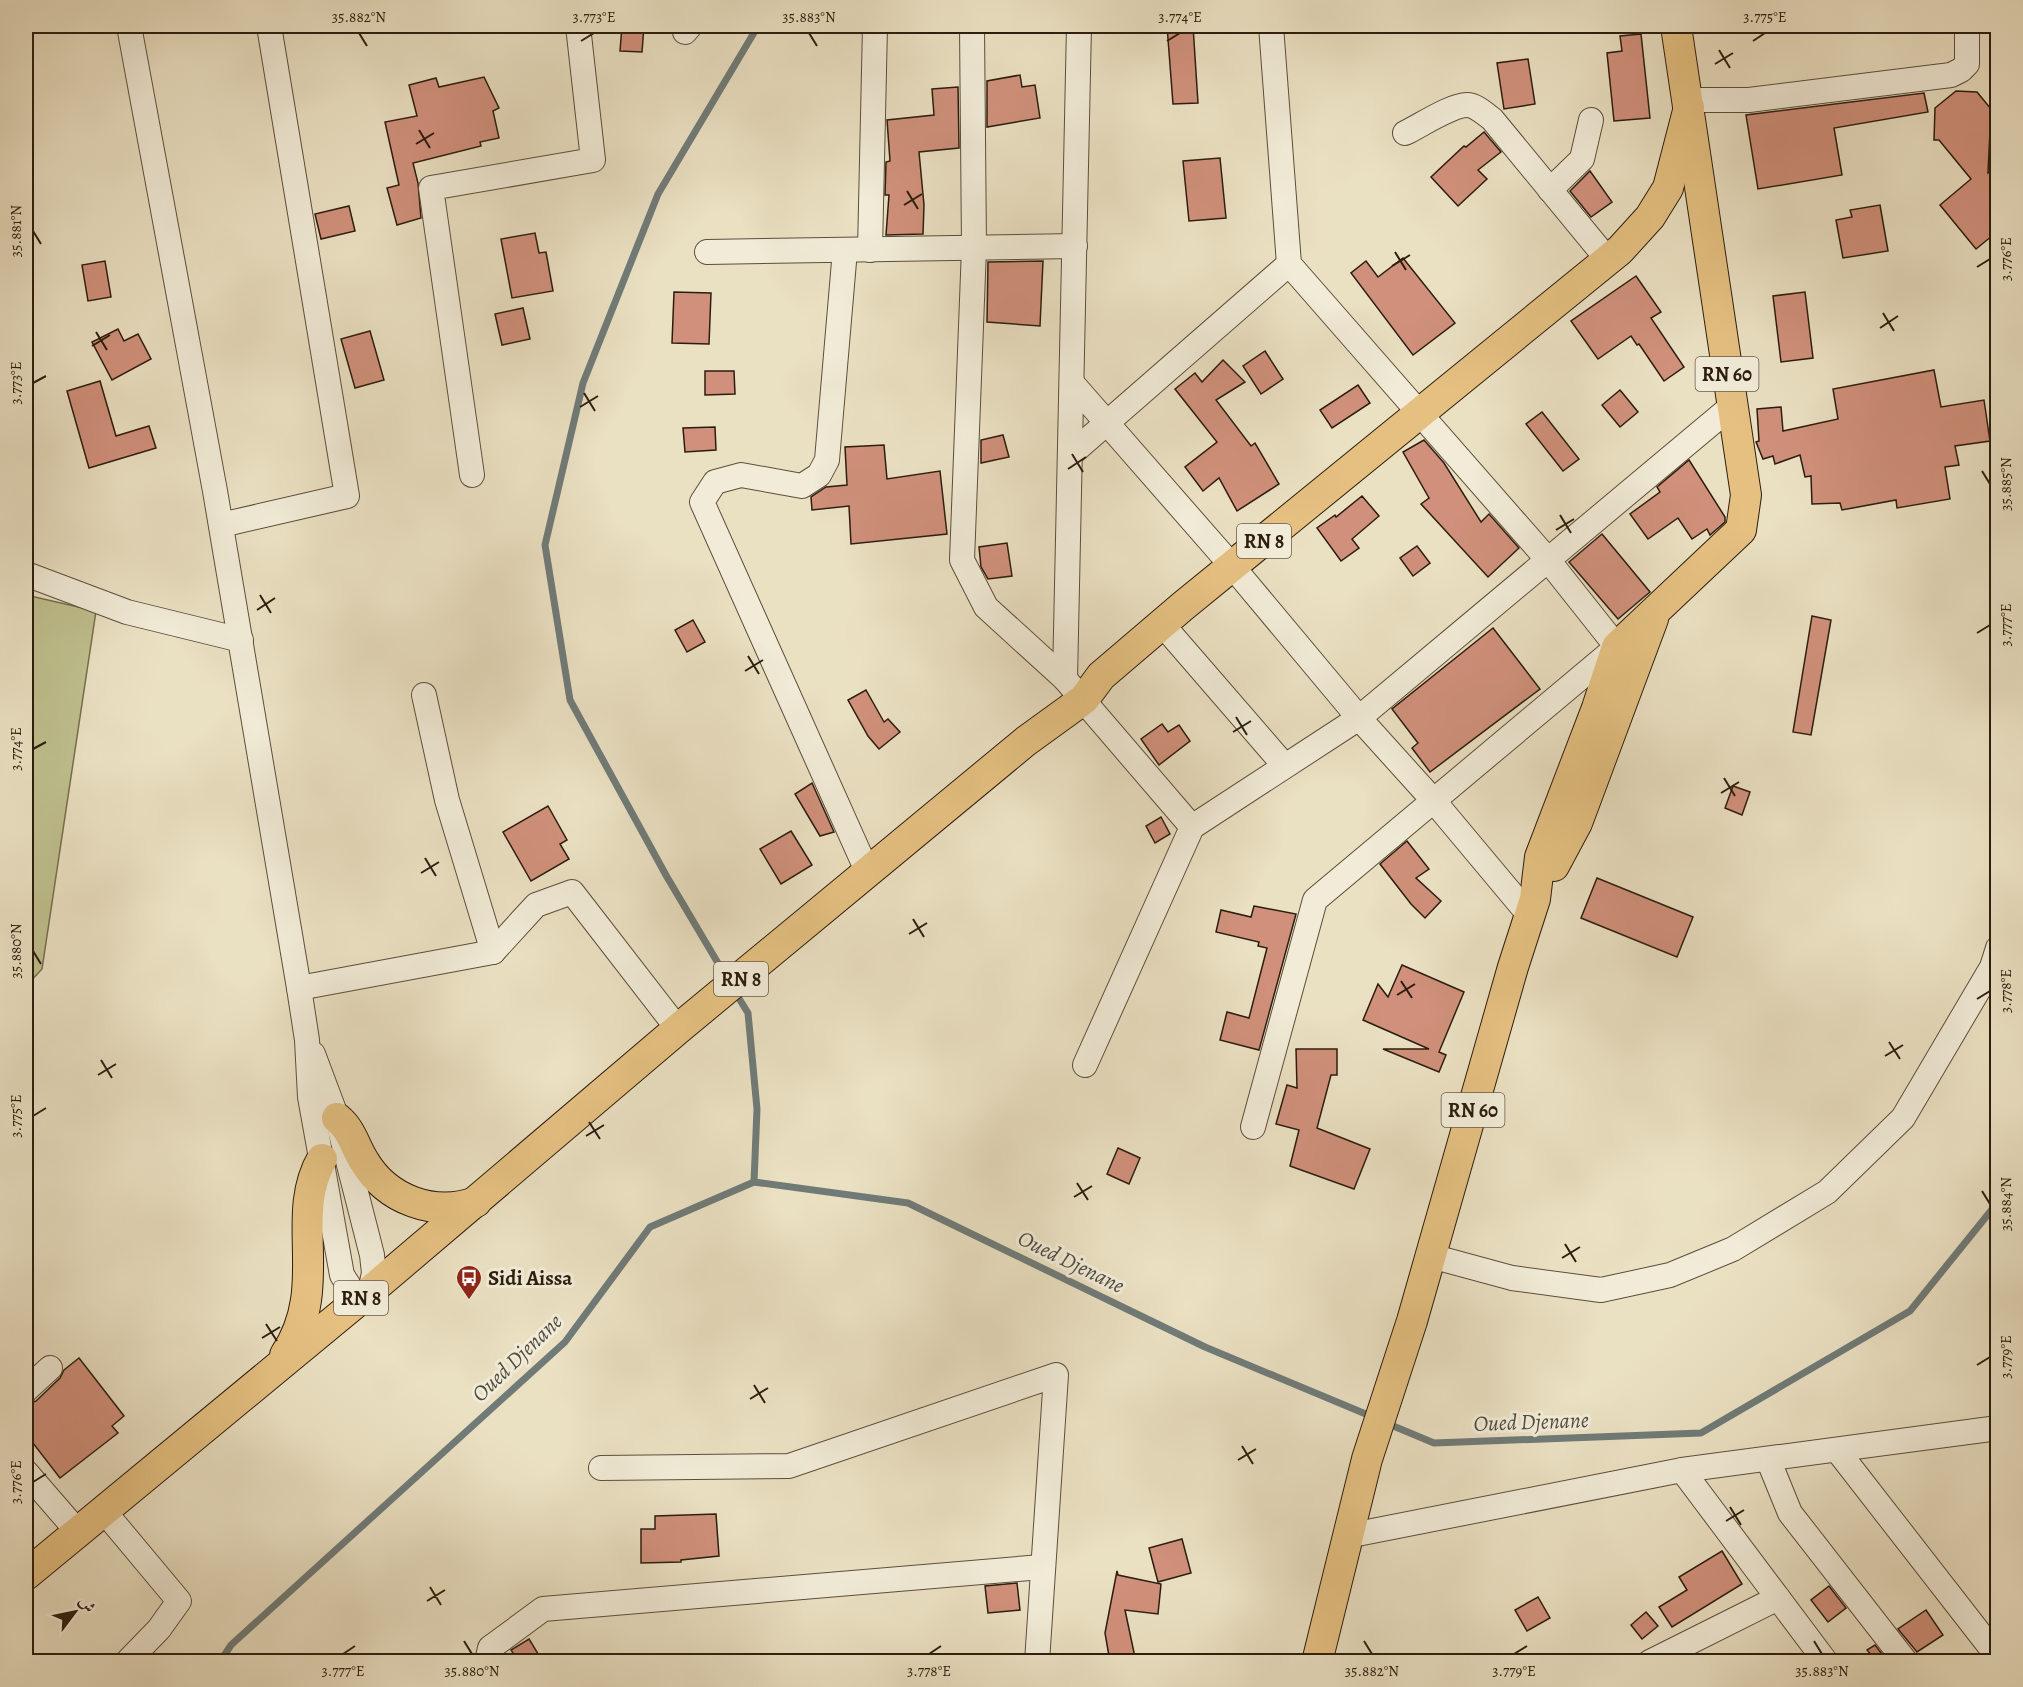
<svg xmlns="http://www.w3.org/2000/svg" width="2023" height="1687" font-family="Alegreya,Amiri,serif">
<rect width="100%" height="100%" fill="#eae0c2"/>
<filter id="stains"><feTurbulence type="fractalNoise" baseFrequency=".00333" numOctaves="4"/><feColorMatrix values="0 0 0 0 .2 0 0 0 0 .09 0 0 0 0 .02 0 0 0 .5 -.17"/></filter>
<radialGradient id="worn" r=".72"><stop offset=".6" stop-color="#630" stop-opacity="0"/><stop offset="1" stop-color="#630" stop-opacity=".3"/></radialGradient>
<path fill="#bfc08e" stroke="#766e4e" stroke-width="1.5" d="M26,595L96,611L42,969L26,986Z"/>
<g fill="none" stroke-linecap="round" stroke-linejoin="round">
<g stroke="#707b78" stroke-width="7">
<path d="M728,980L667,877L570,700L545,545L583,383L658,194L758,26"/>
<path d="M735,992L748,1013L757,1109L754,1182"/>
<path d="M1386,1423L1434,1443L1701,1433L1910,1311L1998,1202"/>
<path d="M220,1662L231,1645L565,1342L650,1227L754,1182L908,1203L1205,1347L1373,1417"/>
</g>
</g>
<g fill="#d0907b" stroke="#2c1d0e" stroke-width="1.5">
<path d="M622,26H644L642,52L620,51Z"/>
<path d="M1167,26H1193L1198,103L1173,104Z"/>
<path d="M1641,34L1650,118L1614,121L1607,53L1622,51L1620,36Z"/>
<path d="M1528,59L1535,104L1504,109L1497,63Z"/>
<path d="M1020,75L1022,87L1035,85L1040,118L987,127V81Z"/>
<path d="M484,77L499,108L493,111L499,138L480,142L481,146L413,163L418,183L421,218L397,225L387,188L399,185L385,122L417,116L409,85L436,78L439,87Z"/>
<path d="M958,87L959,148L919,152L924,205L923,234L886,235L889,195H885L886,162L890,161L887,120L934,115L932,89Z"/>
<path d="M1956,91L1977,92L1991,109L1988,173L1998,165V231L1976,249L1940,205L1971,179L1939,140H1934L1935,108Z"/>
<path d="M1924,93L1928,112L1834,128L1842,175L1758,189L1746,115Z"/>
<path d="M1484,132L1501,152L1478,170L1487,179L1458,206L1431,177L1464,146L1466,147Z"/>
<path d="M1220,158L1226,218L1189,221L1183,161Z"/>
<path d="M1590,171L1612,202L1591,217L1570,191Z"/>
<path d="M1880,205L1888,251L1843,258L1836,220L1852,217L1850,210Z"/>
<path d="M349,206L355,231L321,239L315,214Z"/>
<path d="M535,233L539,253L546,252L553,291L512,298L501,239Z"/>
<path d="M1403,258L1455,323L1413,355L1351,273L1366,261L1378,277Z"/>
<path d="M105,261L111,297L88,301L82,265Z"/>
<path d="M1043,261L1040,326L987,322L988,262Z"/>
<path d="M1636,276L1661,312L1651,318L1684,367L1664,381L1639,344L1637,345L1631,336L1598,359L1571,321Z"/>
<path d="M674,292L711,293L709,344L672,343Z"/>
<path d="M1805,292L1813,358L1781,362L1773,296Z"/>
<path d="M523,308L530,339L502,345L495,314Z"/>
<path d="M118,329L124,341L138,334L151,359L112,380L92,342Z"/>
<path d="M370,331L384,380L355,388L341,339Z"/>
<path d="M1265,351L1283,379L1261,394L1243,366Z"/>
<path d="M1223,360L1245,382L1216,400L1251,446L1255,443L1279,484L1237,511L1219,478L1203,491L1185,467L1217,442L1175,389L1195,373L1202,382Z"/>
<path d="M1934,370L1941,407L1984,400L1990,441L1955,446L1959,465L1945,467L1950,499L1897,508L1896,500L1842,510L1840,503L1812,504L1811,476L1805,477L1800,455L1775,464L1773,456L1763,459L1756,442L1759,441L1757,409L1781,407L1783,431L1838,419L1833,389Z"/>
<path d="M705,371H734L735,394L705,395Z"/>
<path d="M100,381L116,436L149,426L156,448L89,468L67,391Z"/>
<path d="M1358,385L1370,403L1332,428L1320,410Z"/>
<path d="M1620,390L1638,412L1620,427L1602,405Z"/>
<path d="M1542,412L1579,459L1563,471L1526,424Z"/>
<path d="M715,427L716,450L685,452L683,428Z"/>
<path d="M1003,435L1009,457L981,463V440Z"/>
<path d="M1424,440L1444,463L1481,522L1489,514L1519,548L1488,577L1421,504L1429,498L1403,452Z"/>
<path d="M884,445L887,479L940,471L947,534L851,544L849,506L812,510L811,497L826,487L847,485L845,447Z"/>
<path d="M1689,460L1725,517V522L1710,535L1707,529L1692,539L1678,518L1648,539L1630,514L1660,492L1657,487Z"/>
<path d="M1362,496L1379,516L1352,539L1359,548L1341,561L1317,528L1335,515L1336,517Z"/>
<path d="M1602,534L1650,592L1618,619L1569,562Z"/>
<path d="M1007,543L1012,576L988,579L981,567L979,547Z"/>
<path d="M1417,546L1430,563L1413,576L1400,558Z"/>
<path d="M1812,616L1831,620L1811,735L1793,732Z"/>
<path d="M693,620L705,642L687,652L675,630Z"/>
<path d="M1493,628L1540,689L1430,772L1412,748L1418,743L1392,709Z"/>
<path d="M866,690L884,722L888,719L900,732L879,749L868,736L848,700Z"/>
<path d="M1162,724L1168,732L1179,725L1190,741L1159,765L1141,739Z"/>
<path d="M812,783L834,832L820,836L795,794Z"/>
<path d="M1733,786L1750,792L1742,815L1725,808Z"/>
<path d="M548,806L567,840L560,844L569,859L531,881L503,832Z"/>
<path d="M1161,817L1170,834L1155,843L1146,826Z"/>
<path d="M791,831L812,865L781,884L760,849Z"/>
<path d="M1407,841L1429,869L1416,878L1441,901L1425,918L1411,904L1380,864Z"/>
<path d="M1597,878L1693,917L1677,957L1581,918Z"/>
<path d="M1254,906L1296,914L1259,1050L1220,1040L1227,1012L1249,1018L1267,948L1258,946L1259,942L1216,932L1221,910L1251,917Z"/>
<path d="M1402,965L1464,992L1439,1052L1446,1055L1439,1072L1383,1049H1429L1363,1020L1378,984L1388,997Z"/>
<path d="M1296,1049H1337V1075H1331L1317,1128L1370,1149L1354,1189L1290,1166L1299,1130L1276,1124L1287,1085L1297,1088Z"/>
<path d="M1118,1148L1140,1158L1129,1184L1107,1174Z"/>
<path d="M79,1358L124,1416L112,1426L118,1433L60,1478L26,1434V1404L36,1401L60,1378L64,1370Z"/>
<path d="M716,1514L719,1556L681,1560V1562L641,1563V1529H655V1516Z"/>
<path d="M1182,1539L1191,1573L1158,1582L1149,1548Z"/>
<path d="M1722,1551L1742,1584L1672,1627L1659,1607L1687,1590L1679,1577Z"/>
<path d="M1117,1571L1118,1575L1161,1584L1158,1614L1125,1610L1136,1662H1110L1105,1633Z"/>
<path d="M1017,1583L1020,1610L988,1613L985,1586Z"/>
<path d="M1829,1586L1846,1608L1828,1622L1811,1600Z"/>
<path d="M1538,1597L1550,1618L1527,1631L1515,1610Z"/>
<path d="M1926,1610L1943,1635L1917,1652L1898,1629Z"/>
<path d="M1646,1612L1658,1626L1642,1639L1631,1625Z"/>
<path d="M529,1639L543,1662H519L511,1650Z"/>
<path d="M1875,1645L1888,1662H1877L1867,1650Z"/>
</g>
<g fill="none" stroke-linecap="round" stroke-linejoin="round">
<defs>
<g id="minor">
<path d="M129,26L215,491L299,988L307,1040L310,1097L342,1275L358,1300"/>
<path d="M972,26L974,248L962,560L986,607L1065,679"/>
<path d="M1079,26L1065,679L1192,827"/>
<path d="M685,32L690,26"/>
<path d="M1688,100H1749L1951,75L1961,70L1967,64V26"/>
<path d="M1405,133C1420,126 1451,105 1467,105C1476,105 1485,114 1492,119L1608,260"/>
<path d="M1550,190L1582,159L1591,120"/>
<path d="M845,250L827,460L819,475L802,486L741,475L715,482L702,502L868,873"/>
<path d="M870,250L875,26"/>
<path d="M707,252L1075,246"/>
<path d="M1072,383L1232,566L1359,718L1433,800L1530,916"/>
<path d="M1070,455L1289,264"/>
<path d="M472,475L431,188L593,160L578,26"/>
<path d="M221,525L347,496L269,26"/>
<path d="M26,574L127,612L241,640"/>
<path d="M1162,624L1284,765"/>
<path d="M424,695L447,800L493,952"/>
<path d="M299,988L493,952L536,905L572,892L678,1029"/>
<path d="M313,1054L337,1118L372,1255L374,1273L370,1291"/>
<path d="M1085,1065L1192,827L1359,718L1732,406"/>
<path d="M1253,1127L1315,900L1617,647L1548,560L1289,264L1271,26"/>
<path d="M1431,1256L1512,1278L1601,1290L1670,1275L1733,1249L1827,1192L1903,1118L1992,967L1998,948"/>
<path d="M26,1390L50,1368"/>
<path d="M1837,1450L1998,1657"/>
<path d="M1768,1459L1790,1513L1906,1662"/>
<path d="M601,1468L789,1466L1056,1375L1037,1662"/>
<path d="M1682,1470L1826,1662"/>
<path d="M26,1472L78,1532"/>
<path d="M103,1510L179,1601L159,1629L127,1662"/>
<path d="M1347,1536L1682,1470L1998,1428"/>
<path d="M487,1662L490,1648L543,1609L1041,1567"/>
<path d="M1650,1662L1778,1598"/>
</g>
<g id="major">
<path d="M1554,866L1577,823L1653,619"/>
<path d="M337,1118C352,1130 354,1145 364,1161C387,1200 434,1217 476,1202"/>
<path d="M285,1355C331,1287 288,1218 322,1159"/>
<path d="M26,1575L370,1291L678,1029L1026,741L1084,699L1101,676L1183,606L1620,250L1650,217L1668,188L1689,107"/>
<path d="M1317,1662L1367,1459L1412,1321L1513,967L1535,899L1540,857L1597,708L1617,647L1741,530L1746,495L1676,26"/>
</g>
</defs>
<use href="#minor" stroke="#5c4e3b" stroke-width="26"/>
<use href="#major" stroke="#2c1d0e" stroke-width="32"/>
<use href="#minor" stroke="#f1ebd7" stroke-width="24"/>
<use href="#major" stroke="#e5c081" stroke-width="30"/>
</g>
<path fill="none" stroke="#2c1d0e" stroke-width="2" d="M359,33L367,46M809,33L817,46M581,41L594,33M1167,41L1180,33M1753,41L1765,33M1719,50L1730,68M1715,64L1733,53M419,130L430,148M416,144L434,133M907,191L918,209M904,205L922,194M33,231L41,244M1395,252L1406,270M1392,266L1410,255M1977,267L1990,259M1883,313L1894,331M1880,328L1898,316M96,332L107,350M92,346L110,335M33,383L46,376M584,393L595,411M580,407L598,396M1072,454L1083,472M1068,469L1086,457M1982,471L1990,484M1560,515L1571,533M1556,530L1574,519M260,595L271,613M257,610L275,598M1977,633L1990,625M748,656L759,674M745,671L763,660M1236,717L1247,735M1233,732L1251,721M33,749L46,742M1724,778L1735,796M1721,793L1739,782M425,858L436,876M421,873L439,862M913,919L924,937M909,934L927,923M33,951L41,964M1401,981L1412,998M1397,995L1415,984M1977,999L1990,991M1889,1042L1900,1059M1885,1056L1903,1045M101,1060L112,1078M98,1075L116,1064M33,1116L46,1108M589,1122L600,1139M586,1136L604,1125M1077,1183L1088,1200M1982,1191L1990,1204M1074,1197L1092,1186M1565,1244L1576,1262M1562,1258L1580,1247M266,1324L277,1341M262,1338L280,1327M1977,1365L1990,1357M754,1385L765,1403M750,1399L768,1388M1242,1446L1253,1464M1238,1460L1256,1449M33,1482L46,1474M1730,1507L1741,1525M1726,1521L1744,1510M430,1587L441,1605M427,1601L445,1590M464,1641L472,1654M1364,1641L1372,1654M1814,1641L1822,1654M343,1654L355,1646M929,1654L941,1646M1514,1654L1527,1646"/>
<defs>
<symbol id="bus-pin" viewBox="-11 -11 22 30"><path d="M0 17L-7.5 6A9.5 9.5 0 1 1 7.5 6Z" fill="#8f2418" stroke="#f1ebd7"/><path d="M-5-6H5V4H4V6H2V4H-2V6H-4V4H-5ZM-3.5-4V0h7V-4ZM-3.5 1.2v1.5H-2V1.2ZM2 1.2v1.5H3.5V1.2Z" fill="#fff"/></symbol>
</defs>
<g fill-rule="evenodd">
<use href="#bus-pin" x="454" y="1263" width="30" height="40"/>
</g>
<g text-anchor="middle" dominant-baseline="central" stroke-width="6" stroke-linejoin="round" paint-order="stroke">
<g fill="#f1ebd7" stroke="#675b4a" stroke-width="1.5">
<rect x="1695.5" y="357" width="63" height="34" rx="4.5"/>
<rect x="1237" y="524" width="54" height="34" rx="4.5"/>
<rect x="714" y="962" width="54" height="34" rx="4.5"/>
<rect x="1441.5" y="1093" width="63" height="34" rx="4.5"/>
<rect x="334" y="1281" width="54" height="34" rx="4.5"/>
</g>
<g font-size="20" font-weight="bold" fill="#2c1d0e">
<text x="1727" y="374">RN 60</text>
<text x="1264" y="541">RN 8</text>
<text x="741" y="979">RN 8</text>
<text x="1473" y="1110">RN 60</text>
<text x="361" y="1298">RN 8</text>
</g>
<g font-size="21" font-weight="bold" fill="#2c1d0e" stroke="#f1ebd7" text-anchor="start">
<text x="488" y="1278">Sidi Aissa</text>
</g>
<g font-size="22" font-style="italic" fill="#4e4c43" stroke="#f1ebd7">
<text transform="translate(1071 1262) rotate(26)">Oued Djenane</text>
<text transform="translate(517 1358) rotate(-44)">Oued Djenane</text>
<text transform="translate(1531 1422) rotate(-2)">Oued Djenane</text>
</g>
</g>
<rect width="2023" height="1687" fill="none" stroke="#eae0c2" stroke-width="66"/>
<g transform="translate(75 1612) rotate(58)" stroke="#f1ebd7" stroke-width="4.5" paint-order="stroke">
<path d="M0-4.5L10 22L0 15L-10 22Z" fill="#2c1d0e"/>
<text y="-9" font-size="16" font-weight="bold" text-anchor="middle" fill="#2c1d0e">ش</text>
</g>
<rect x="33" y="33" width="1957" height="1621" fill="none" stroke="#2c1d0e" stroke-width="2"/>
<g font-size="15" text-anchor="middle" fill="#2c1d0e">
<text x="359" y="22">35.882°N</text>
<text x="594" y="22">3.773°E</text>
<text x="809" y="22">35.883°N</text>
<text x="1180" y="22">3.774°E</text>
<text x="1765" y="22">3.775°E</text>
<text transform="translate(16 231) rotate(-90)" y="5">35.881°N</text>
<text transform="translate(2006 259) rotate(-90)" y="5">3.776°E</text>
<text transform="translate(16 383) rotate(-90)" y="5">3.773°E</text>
<text transform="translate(2006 484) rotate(-90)" y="5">35.885°N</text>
<text transform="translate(2006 625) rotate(-90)" y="5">3.777°E</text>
<text transform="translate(16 749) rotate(-90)" y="5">3.774°E</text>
<text transform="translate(16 951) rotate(-90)" y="5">35.880°N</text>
<text transform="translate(2006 991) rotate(-90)" y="5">3.778°E</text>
<text transform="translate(16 1116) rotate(-90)" y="5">3.775°E</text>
<text transform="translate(2006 1204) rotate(-90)" y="5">35.884°N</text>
<text transform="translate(2006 1357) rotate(-90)" y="5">3.779°E</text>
<text transform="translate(16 1482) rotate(-90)" y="5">3.776°E</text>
<text x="343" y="1676">3.777°E</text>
<text x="472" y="1676">35.880°N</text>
<text x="929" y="1676">3.778°E</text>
<text x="1372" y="1676">35.882°N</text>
<text x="1514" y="1676">3.779°E</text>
<text x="1822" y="1676">35.883°N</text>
</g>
<rect width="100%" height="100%" filter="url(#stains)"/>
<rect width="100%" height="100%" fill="url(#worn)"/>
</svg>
